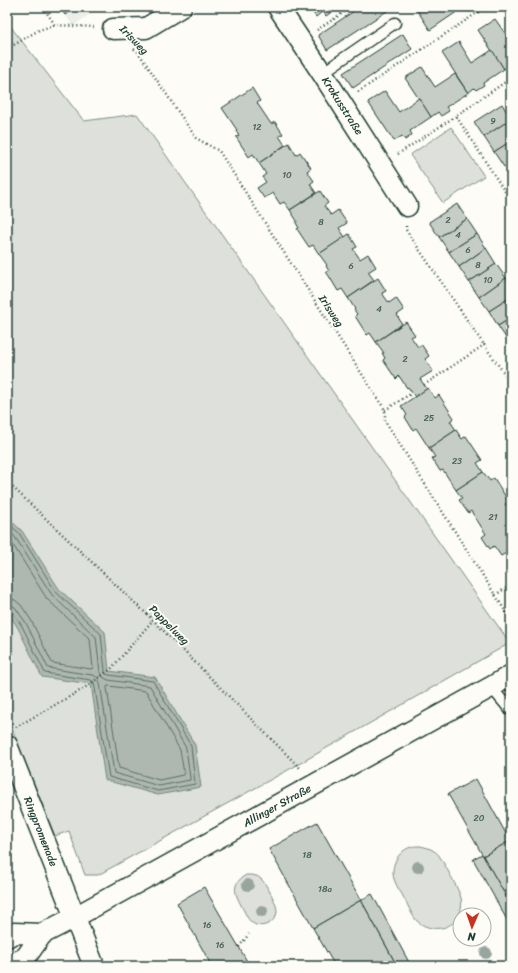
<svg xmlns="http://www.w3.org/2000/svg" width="518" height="973" font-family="Sriracha,sans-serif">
<rect width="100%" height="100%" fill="#fdfcf7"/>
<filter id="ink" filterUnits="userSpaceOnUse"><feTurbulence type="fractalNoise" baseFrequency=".025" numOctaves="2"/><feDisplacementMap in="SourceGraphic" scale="8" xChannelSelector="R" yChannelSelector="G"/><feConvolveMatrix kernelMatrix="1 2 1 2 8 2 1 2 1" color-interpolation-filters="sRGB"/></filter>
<g filter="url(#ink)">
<path fill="#eceee9" d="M60,7H100L73,26Z"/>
<g fill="#dde0db" stroke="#7e8e88">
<path d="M7,22L84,121L137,114L510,643L297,765L98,875H85L69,831L55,836L7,716Z"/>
<path d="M451,127L484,176L443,203L410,155Z"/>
<path d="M420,846C425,847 430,848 434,851C436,852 439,855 440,857C444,863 460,892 461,898C463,906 460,915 455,921C444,932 426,930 416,920C411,914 408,905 404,898C401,892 396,886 394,879C390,866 398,851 411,847C414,846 417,846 420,846Z"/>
<path d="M246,875C252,875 257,875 261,879C266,883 278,905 277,912C276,922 263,929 254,924C248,921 246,914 243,909C236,895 229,885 246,875Z"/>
</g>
<path fill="#aeb8b1" stroke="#75877f" d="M7,517L22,531L59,589L105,632L109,671L155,677L195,745L201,787L158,795L105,780L91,684L42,677L18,628L7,611Z"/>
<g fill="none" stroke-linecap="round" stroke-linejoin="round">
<g stroke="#586e66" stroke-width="1">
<path d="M7,522L19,533L56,592L101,634L105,671L106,674L109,675L153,681L191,746L195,784L158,791L109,777L94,682L91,680L45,673L22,626L12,611L7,609"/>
<path d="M7,529L15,537L52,595L96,637L100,672L103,677L108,680L150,686L186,748L190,778V780L159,786L114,773L100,683C99,679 97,676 92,675L48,668L26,623L15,607L11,605L7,604"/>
<path d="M7,537L10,540L47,599L90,639L93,668L91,669L52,663L31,620L21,605L15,600L7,598"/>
<path d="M109,686L146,691L180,750L184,773L183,775L159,780L119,768L107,688V687Z"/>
</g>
</g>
<g fill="#c6cdc7" stroke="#1f3d34">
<path d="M60,7H70L72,10L65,15Z"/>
<path d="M309,7H330L333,11L326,16L323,11L316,17Z"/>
<path d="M360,7H384L387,11L327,50L318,35Z"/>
<path d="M415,7H464L430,30Z"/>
<path d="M495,19L509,39L511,38V64L504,69L478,30Z"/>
<path d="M403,34L412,49L353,88L343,73Z"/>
<path d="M459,42L472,63L492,50L504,69L483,83L484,85L476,90L474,88L468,93L442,53Z"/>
<path d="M422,67L435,87L455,74L468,93L446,107L449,111L441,116L438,112L431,117L405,78Z"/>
<path d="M252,88L260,101L257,103L271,124L275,122L283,134L279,136L285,145L259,163L253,154L249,157L236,137L239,136L236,131L237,130L222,108Z"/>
<path d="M385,91L399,112L419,98L431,117L410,131L412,135L405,140L402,136L394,141L368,102Z"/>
<path d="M502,104L511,119L484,137L474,122Z"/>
<path d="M511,119V141L494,152L484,137Z"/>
<path d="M511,141V162L504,167L494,152Z"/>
<path d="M289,143L296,155L300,152L311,168L307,171L314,181L310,184L316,193L290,210L284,202L280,204L273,193L264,198L257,188L266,182L262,177L266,174L259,163Z"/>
<path d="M320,191L328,203L324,206L331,215L338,210L347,223L339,228L345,237L319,254L313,245L309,247L297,229L299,228L296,223L297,221L290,210Z"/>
<path d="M457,204L467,219L439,237L429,222Z"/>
<path d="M467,219L477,234L449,252L439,237Z"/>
<path d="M349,234L357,247L353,249L360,259L368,254L376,267L368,272L374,280L348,298L342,289L338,291L329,276L326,272L329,271L326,266L327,265L319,254Z"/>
<path d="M477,234L486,248L459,267L449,252Z"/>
<path d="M486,248L496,264L469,282L459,267Z"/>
<path d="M496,264L506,278L479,297L469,282Z"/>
<path d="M378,278L386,291L382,293L389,303L396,298L404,310L397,315L402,324L376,342L370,333L367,335L355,316L357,314L354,310L355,309L348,298Z"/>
<path d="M506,278L511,285V297L489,311L479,297Z"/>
<path d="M511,297V318L498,326L489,311Z"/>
<path d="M511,318V339L508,341L498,326Z"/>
<path d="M406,322L415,335L411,337L418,347L421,344L429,356L425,359L433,371L420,379L427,389L415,397L408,387L407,388L399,376L396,379L383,360L385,358L382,353H384L376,342Z"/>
<path d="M428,388L435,398L439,395L454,418L450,421L456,430L429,448L416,428L413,430L405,417L407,415L401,406Z"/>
<path d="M456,430L462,439L466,436L482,460L477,463L483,472L456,490L443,470L440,471L432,458L435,457L429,448Z"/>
<path d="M483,472L490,481L494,478L509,502L505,504L511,513V550L501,556L494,546L490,549L482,537L486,534L471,511L468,513L459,500L462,498L456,490Z"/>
<path d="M476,779L510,841L483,856L448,794Z"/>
<path d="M317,822L361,900L313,928L269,849Z"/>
<path d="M510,841L511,843V905L483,856Z"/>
<path d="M482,854L511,905V927L473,859Z"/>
<path d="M204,887L239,947L249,965L248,966H211L210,963L177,903Z"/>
<path d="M372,894L411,966H397L361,900Z"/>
<path d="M361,900L397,966H335L313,928Z"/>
</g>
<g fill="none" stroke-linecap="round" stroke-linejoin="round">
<defs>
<g id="service">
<path d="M322,73L395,23"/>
<path d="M491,687L511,711"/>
</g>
<g id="minor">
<path id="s1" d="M278,7L322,73L407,206"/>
<path d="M113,29L146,28L181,7"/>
<path id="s2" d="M7,745L94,966"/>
<path id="s3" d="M7,937L14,933L42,934L75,917L216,839L491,687L511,675"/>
<path d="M10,966L26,957L42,934"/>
</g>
</defs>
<use href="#service" stroke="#1f3d34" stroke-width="13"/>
<use href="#minor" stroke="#1f3d34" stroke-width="23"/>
<g stroke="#1f3d34" stroke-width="2.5" stroke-dasharray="1 3" stroke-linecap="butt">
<path d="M43,7L55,25L94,27"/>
<path d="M317,30L352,7"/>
<path d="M7,49L39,30L55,25"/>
<path d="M134,49L138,52L196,138L219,151L385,410V421L511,620"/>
<path d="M511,78L456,116L511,201"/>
<path d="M358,92L486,7"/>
<path d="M398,154L456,116"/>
<path d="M406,226V230L484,345"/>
<path d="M424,385L484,345L511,383"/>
<path d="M385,410L412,393"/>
<path d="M7,482L153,620L301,769"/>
<path d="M495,595L511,585"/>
<path d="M16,727L83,689L111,669L153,620"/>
<path d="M239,947L249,934"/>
<path d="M207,966L210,963"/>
</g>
<use href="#service" stroke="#fdfcf7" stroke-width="10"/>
<use href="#minor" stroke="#fdfcf7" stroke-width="20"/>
</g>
<g fill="#98a59e">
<circle cx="418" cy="867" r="6"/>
<circle cx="248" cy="885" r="6"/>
<circle cx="262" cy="911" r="6"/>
<circle cx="486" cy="953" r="6"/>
</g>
</g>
<g text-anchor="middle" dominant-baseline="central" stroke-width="4" stroke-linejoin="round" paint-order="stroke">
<g font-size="9" fill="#496159">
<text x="493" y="121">9</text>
<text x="257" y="127">12</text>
<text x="287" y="175">10</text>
<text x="448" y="220">2</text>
<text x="321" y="222">8</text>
<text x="458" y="235">4</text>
<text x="468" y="250">6</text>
<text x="478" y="265">8</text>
<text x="351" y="266">6</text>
<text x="488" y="280">10</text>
<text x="379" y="309">4</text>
<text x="405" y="359">2</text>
<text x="429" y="418">25</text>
<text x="457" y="461">23</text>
<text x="493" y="517">21</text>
<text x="479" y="818">20</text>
<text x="307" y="855">18</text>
<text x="325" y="889">18a</text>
<text x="207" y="925">16</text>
<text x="220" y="945">16</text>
</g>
<g font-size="11" fill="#1f3d34" stroke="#fdfcf7">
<text transform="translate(134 40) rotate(46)">Irisweg</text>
<text stroke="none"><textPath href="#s1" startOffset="118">Krokusstraße</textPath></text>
<text transform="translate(331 311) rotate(57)">Irisweg</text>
<text transform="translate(169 625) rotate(45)">Pappelweg</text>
<text stroke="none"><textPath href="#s3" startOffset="304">Allinger Straße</textPath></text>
<text stroke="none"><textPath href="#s2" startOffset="93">Ringpromenade</textPath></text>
</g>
</g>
<rect width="518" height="973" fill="none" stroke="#fdfcf7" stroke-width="24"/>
<rect x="12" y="12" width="494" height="949" fill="none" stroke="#1f3d34" stroke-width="1.5" filter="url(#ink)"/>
<g transform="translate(472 927) rotate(182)"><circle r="19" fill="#fdfcf7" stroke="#a4b0a9"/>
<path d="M0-3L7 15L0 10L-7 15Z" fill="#c8321e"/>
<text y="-6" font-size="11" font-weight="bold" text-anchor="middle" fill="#1f3d34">N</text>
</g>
</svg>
